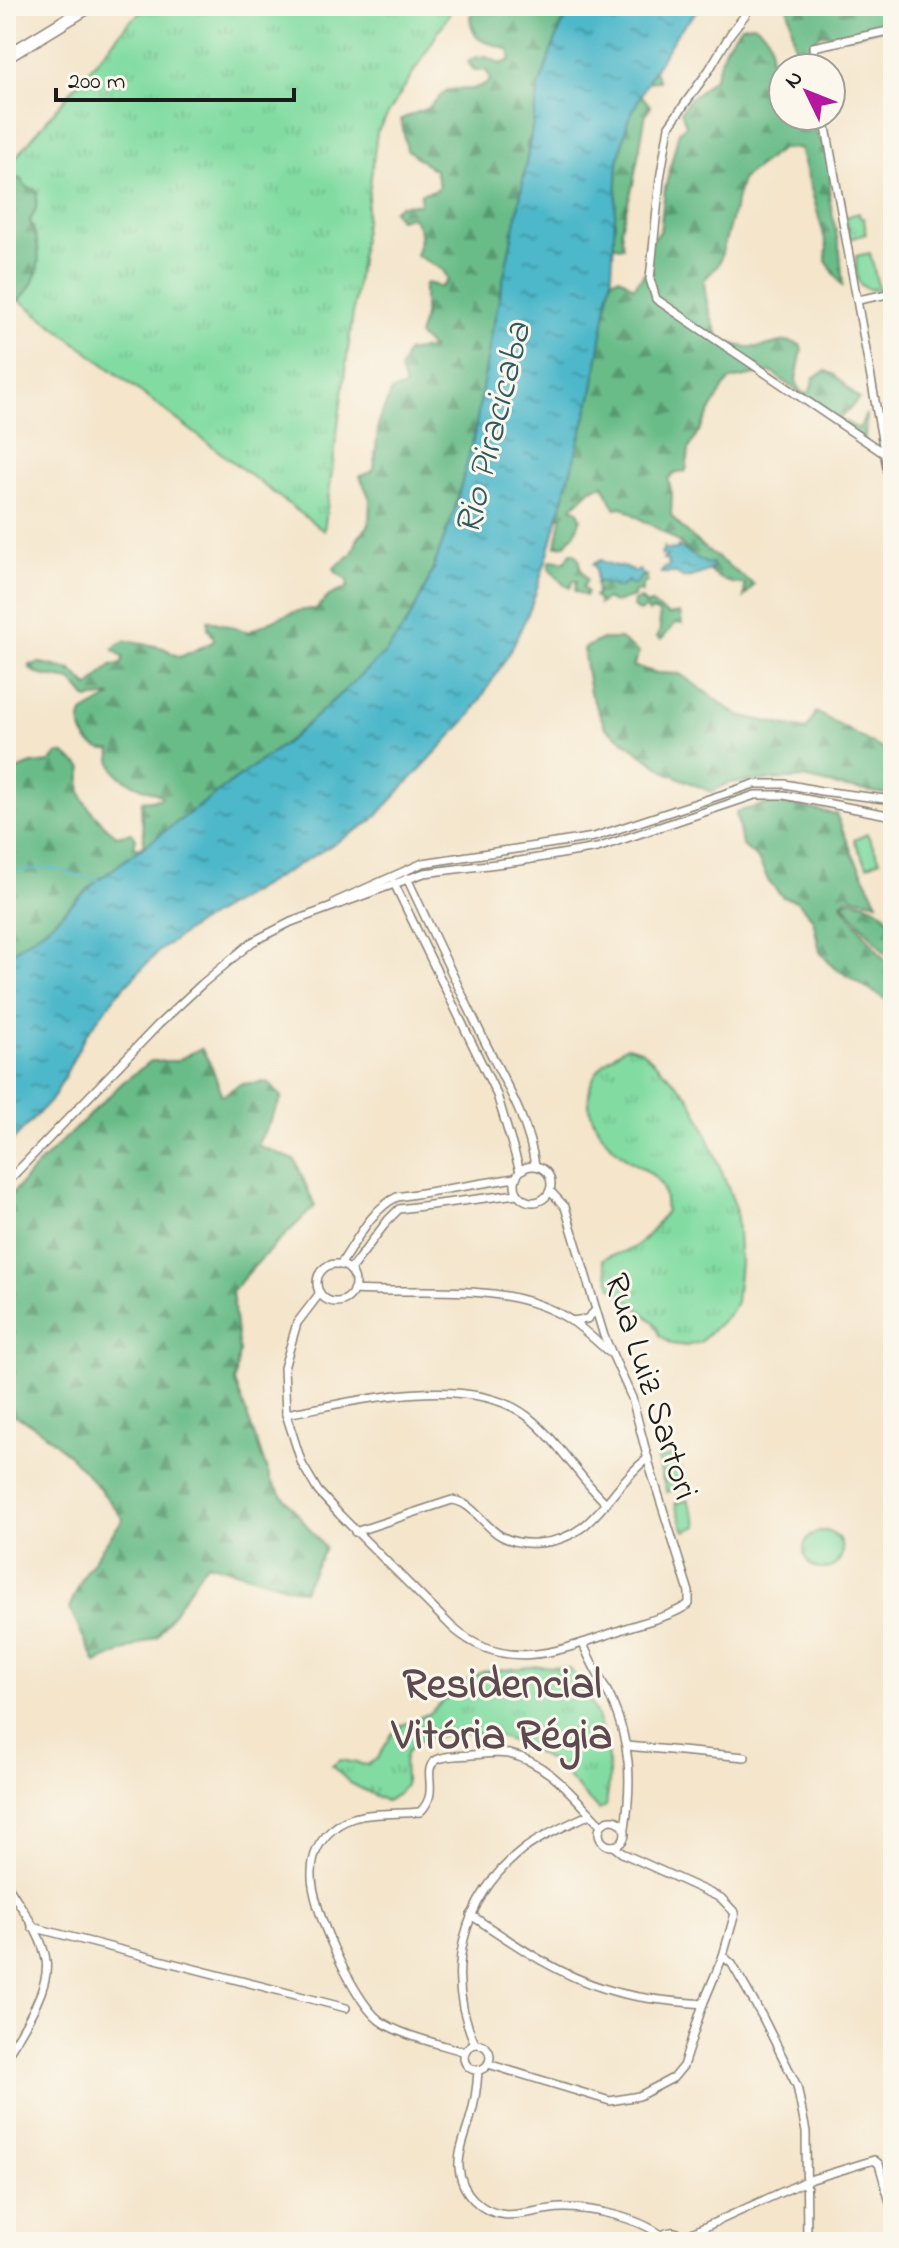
<svg xmlns="http://www.w3.org/2000/svg" width="899" height="2248" font-family="'Indie Flower',sans-serif">
<defs>
<pattern id="grass-tufts" width="24" height="20" patternUnits="userSpaceOnUse" patternTransform="scale(2)"><rect width="24" height="20" fill="#82dca2"/><path d="M3 7l-1-3M5 7V3M7 7l1-3M15 17l-1-3M17 17v-4M19 17l1-3" fill="none" stroke="#70bc8b"/></pattern>
<pattern id="forest-firs" width="22" height="20" patternUnits="userSpaceOnUse" patternTransform="scale(2)"><rect width="22" height="20" fill="#69bc88"/><path d="M5 1l3.5 6h-7zM16 11l3.5 6h-7z" fill="#56986e"/></pattern>
<pattern id="water-ripples" width="26" height="14" patternUnits="userSpaceOnUse" patternTransform="scale(2)"><rect width="26" height="14" fill="#4db8ca"/><path d="M2 4q2-2 4 0t4 0M15 11q2-2 4 0t4 0" fill="none" stroke="#3f95a3"/></pattern>
</defs>
<rect width="100%" height="100%" fill="#fbf7ec"/>
<filter id="ink" filterUnits="userSpaceOnUse"><feTurbulence type="fractalNoise" baseFrequency=".0125" numOctaves="2"/><feDisplacementMap in="SourceGraphic" scale="16" xChannelSelector="R" yChannelSelector="G"/><feConvolveMatrix kernelMatrix="1 2 1 2 8 2 1 2 1" color-interpolation-filters="sRGB"/></filter>
<filter id="wash" filterUnits="userSpaceOnUse"><feTurbulence type="fractalNoise" baseFrequency=".006" numOctaves="4" result="noise"/><feDisplacementMap in="SourceGraphic" scale="32" xChannelSelector="R" yChannelSelector="G"/><feGaussianBlur stdDeviation="1.8" result="paint"/><feColorMatrix in="noise" values="0 0 0 0 0 0 0 0 0 0 0 0 0 0 0 0 0 1.4 0 .05"/><feComposite in="paint" operator="in"/></filter>
<g filter="url(#wash)">
<rect width="100%" height="100%" fill="#f4e5cb"/>
<g fill="url(#grass-tufts)" stroke="#4f7c5f" stroke-width="2">
<path d="M149,6H454L377,132L324,531L6,290V169L129,22Z"/>
<path d="M859,213L860,218H864L866,234L850,239L846,217Z"/>
<path d="M870,253L879,290C853,290 857,276 856,256Z"/>
<path d="M627,1046L641,1050L671,1078L689,1097L702,1122L734,1203L737,1218L740,1263L736,1302L730,1313L700,1342L686,1346L672,1344L660,1335L654,1322L612,1287L603,1259C612,1254 620,1254 629,1250C644,1243 657,1225 666,1211C665,1201 665,1189 658,1181C650,1169 633,1165 623,1156C579,1119 574,1077 627,1046Z"/>
<circle cx="823" cy="1550" r="19"/>
<path d="M540,1666L570,1669C592,1695 609,1740 609,1774C610,1784 607,1795 606,1806L599,1810C580,1793 566,1771 545,1758C531,1749 515,1741 499,1737C475,1732 419,1729 406,1754C402,1762 406,1776 405,1785L397,1795L386,1801L350,1783L332,1766L340,1760L367,1765L378,1758L392,1734L402,1725L428,1714L468,1680L482,1672Z"/>
</g>
<g fill="url(#forest-firs)" stroke="#426c52" stroke-width="2">
<path d="M478,6H588L543,112L527,144L531,183L500,329L490,339L500,346L470,503L391,668L6,979V774L32,764L50,762L58,753L64,754L83,768C72,801 95,814 116,836L131,833L136,838L134,847H142C148,833 138,819 142,801L159,799L162,796C139,785 107,781 111,750C91,752 75,732 83,713L112,696L87,699L71,680L41,675L31,670L29,665L41,663L71,670L89,687L111,665L122,664L123,657L113,649C124,636 135,642 149,645C154,646 158,646 163,648C169,650 173,655 180,657L213,642L214,638L208,629V620L249,632C270,621 293,609 316,609L329,596L348,587L347,580L336,572L334,568L352,554L358,538L369,525L370,499L360,476L371,472L374,469L379,420L392,391L405,387L400,370L407,352L432,348L418,336L424,316V285L427,283L442,287L448,280L443,270L416,255C421,239 424,228 410,216L399,219L393,210L401,205L420,204L421,193L436,190L439,186L435,170C424,165 418,157 407,150L401,119L428,108L447,90L473,89L488,83L490,79L486,70L474,71L468,62C479,52 490,58 501,64L511,60L509,50C485,39 473,47 470,16Z"/>
<path d="M788,6H893V25L849,37L821,34L811,45L798,68H783V116H811L815,131L830,155L831,173L829,197L840,252L843,287L826,261L827,247L800,148L781,149L742,179L719,264L704,280C705,301 711,321 720,339C731,345 747,348 760,347C776,345 784,337 800,345L802,349L796,380L800,391L806,394L810,392L814,377L826,371L835,375L859,399L839,419L859,429L866,414L865,441L771,372L730,380L724,387L689,449L686,471L674,474L668,479L672,494L671,515L677,523L703,547L754,585L744,597L745,584C717,587 697,557 677,541C660,528 640,521 623,507L615,508L603,485L591,489L572,507L578,511L581,518L575,533L565,545L556,546L562,515L551,522L610,280L620,277L634,287L647,270L646,244L660,232L665,189L679,131L686,125L681,111L691,97L697,94L715,77L725,48L741,26L754,24C769,35 773,39 770,57L778,67L777,59L789,58L795,46Z"/>
<path d="M657,48L652,66L659,81L643,82L638,91L651,107L646,113L633,184L621,228L623,247L616,246L605,231L607,212L602,174L611,155L614,119L640,60L651,49Z"/>
<path d="M15,151L12,176L22,180L25,186L37,191L36,209L30,221C46,256 41,288 6,310V158Z"/>
<path d="M571,553H575L580,561V567L587,580L583,587L587,592L585,596L575,591L577,581H573L570,588L563,584L549,568L551,560L565,562Z"/>
<path d="M646,575L647,582L642,585V592L635,591L634,597L614,603L606,599L598,605L600,602L594,596L597,594L596,581C610,588 633,582 646,575Z"/>
<path d="M641,599L646,605L651,603L668,615L680,613L682,624L676,623L661,640L657,637L660,630L659,613L652,610L649,613L646,608L639,612L633,607L634,601Z"/>
<path d="M602,639H620L639,653L633,666L657,673L680,674L738,715L806,730L816,712L893,755V795L846,788L804,778L729,783L711,792L668,773L606,728L590,693L583,649Z"/>
<path d="M774,802L836,814L853,855L878,902L850,896L841,903L893,971V1004L833,967L820,952L813,919L797,901L783,897L769,882L758,859L742,845L736,812Z"/>
<path d="M851,899C895,909 893,922 893,962L843,903Z"/>
<path d="M201,1048L212,1067L222,1096L240,1084L268,1082L282,1098L257,1145L295,1160L315,1206L261,1259L232,1291L239,1352L235,1382L271,1481L325,1548L303,1591L207,1563L157,1637L96,1663L69,1608L85,1572L123,1519C96,1482 50,1427 6,1412V1201L32,1171L122,1083L151,1061H176Z"/>
</g>
<g fill="#82dca2" stroke="#4f7c5f" stroke-width="2">
<path d="M867,834L880,860L867,866L854,840Z"/>
<path d="M676,1454L686,1486L667,1492L657,1460Z"/>
<path d="M688,1500L698,1526L685,1531L675,1504Z"/>
</g>
<g fill="url(#water-ripples)" stroke="#346a73" stroke-width="2">
<path d="M570,6H702L678,32L651,75L628,120L618,162L612,274L592,394L548,554L531,607L510,652L470,716L371,822L194,926L159,951L117,994L85,1036L54,1097L6,1148V956L46,928L98,880L292,738L385,653L407,623L427,584L453,515L474,436L492,331L518,210L539,88L552,49Z"/>
<path d="M678,546L707,564L712,563L713,568C707,572 690,578 683,578L676,573H661L664,568L669,567L668,561L663,559L666,556L661,554L664,547L666,550L677,549Z"/>
<path d="M601,560C611,568 625,565 636,572L639,570L643,574L636,584H630L628,581L619,588L596,581V568L593,564Z"/>
</g>
<g fill="none" stroke-linecap="round" stroke-linejoin="round">
<path stroke="#4db8ca" stroke-width="2" d="M6,871L52,868L99,881"/>
</g>
</g>
<g filter="url(#ink)">
<g fill="none" stroke-linecap="round" stroke-linejoin="round">
<defs>
<g id="minor">
<path d="M752,6L731,33L709,70L669,126L660,179L650,279L656,299L885,454"/>
<path d="M815,68L813,47L893,30"/>
<path d="M824,116L893,501"/>
<path d="M858,300L893,293"/>
<path d="M407,878C432,932 458,986 484,1040C504,1081 528,1119 535,1165"/>
<path d="M394,883L497,1095L520,1171"/>
<path d="M335,902L423,863L594,837L754,784H785L821,791L893,800"/>
<circle cx="533" cy="1184" r="18"/>
<path d="M6,1183L158,1025L202,984L252,942L291,922L424,873L520,861L597,848L755,795H784L893,816"/>
<circle cx="336" cy="1283" r="19"/>
<path d="M340,1265C356,1242 371,1209 397,1197L515,1178"/>
<path d="M350,1270L388,1220L399,1209L517,1194"/>
<path d="M353,1290C427,1295 506,1279 572,1321C585,1330 598,1343 610,1353"/>
<path d="M320,1293L297,1323L284,1368L286,1414L302,1464L318,1491L340,1515L453,1628C508,1676 565,1649 626,1628C647,1621 670,1617 689,1604V1592L651,1471L632,1398L604,1336L565,1207L550,1191"/>
<path d="M571,1321L587,1319L596,1310"/>
<path d="M286,1414C352,1402 469,1371 527,1416C558,1440 578,1477 606,1503"/>
<path d="M355,1532L452,1500C473,1502 484,1527 501,1536C512,1542 526,1544 538,1543C596,1540 608,1488 648,1458"/>
<path d="M583,1643C590,1663 602,1680 611,1699C631,1744 632,1781 625,1828"/>
<path d="M627,1746L745,1757"/>
<circle cx="612" cy="1833" r="13"/>
<path d="M6,1882C19,1906 42,1933 46,1960C51,1989 20,2033 6,2057"/>
<path d="M471,1915C514,1944 556,1974 606,1989C637,1999 670,2001 703,2004"/>
<path d="M32,1927L346,2008"/>
<path d="M723,1956L732,1964L762,2016L797,2086L806,2132L807,2242"/>
<circle cx="477" cy="2057" r="13"/>
<path d="M475,2044C443,1973 462,1897 524,1849C544,1834 568,1825 590,1814"/>
<path d="M465,2052C441,2044 398,2035 379,2020C353,1999 310,1906 312,1873C312,1856 319,1841 332,1830C354,1809 392,1815 420,1812C441,1791 421,1772 435,1761C443,1755 461,1756 471,1755C483,1754 497,1752 509,1754C548,1762 575,1798 601,1825"/>
<path d="M488,2064L610,2101L639,2096L673,2078L683,2066L703,2004L723,1956L735,1913L721,1898L622,1853L613,1846"/>
<path d="M478,2071C477,2087 475,2103 470,2119C466,2135 458,2151 459,2167C460,2180 466,2192 474,2200C501,2227 530,2209 562,2208C591,2207 638,2218 661,2235"/>
<path d="M683,2237L806,2181L874,2160L879,2164L893,2213"/>
<path d="M657,2242C664,2229 679,2228 686,2242"/>
</g>
<path id="trunk" d="M6,57L90,6"/>
</defs>
<use href="#minor" stroke="#888074" stroke-width="10"/>
<use href="#trunk" stroke="#888074" stroke-width="15"/>
<use href="#minor" stroke="#fff" stroke-width="7"/>
<use href="#trunk" stroke="#fff" stroke-width="12"/>
</g>
</g>
<g text-anchor="middle" dominant-baseline="central" stroke-width="6" stroke-linejoin="round" paint-order="stroke">
<g font-size="36" fill="#1c1c1c" stroke="#fbf7ec">
<text transform="translate(649 1387) rotate(72)">Rua Luiz Sartori</text>
</g>
<g font-size="38" font-style="italic" fill="#305a62" stroke="#fbf7ec">
<text transform="translate(495 429) rotate(-76)">Rio Piracicaba</text>
</g>
<g font-size="44" font-weight="bold" fill="#5d4a50" stroke="#fbf7ec">
<text x="502" y="1686">Residencial<tspan x="502" dy="51">Vitória Régia</tspan></text>
</g>
</g>
<rect width="899" height="2248" fill="none" stroke="#fbf7ec" stroke-width="32"/>
<g transform="translate(807 92) rotate(313)"><circle r="38" fill="#fbf7ec" stroke="#a29f99" stroke-width="2"/>
<path d="M0-6L14 30L0 20L-14 30Z" fill="#b5179e"/>
<text y="-12" font-size="22" font-weight="bold" text-anchor="middle" fill="#1c1c1c">N</text>
</g>
<path d="M56 88v12h238v-12" fill="none" stroke="#1c1c1c" stroke-width="4"/>
<text x="68" y="88" font-size="24" fill="#1c1c1c" stroke="#fbf7ec" stroke-width="6" paint-order="stroke">200 m</text>
</svg>
